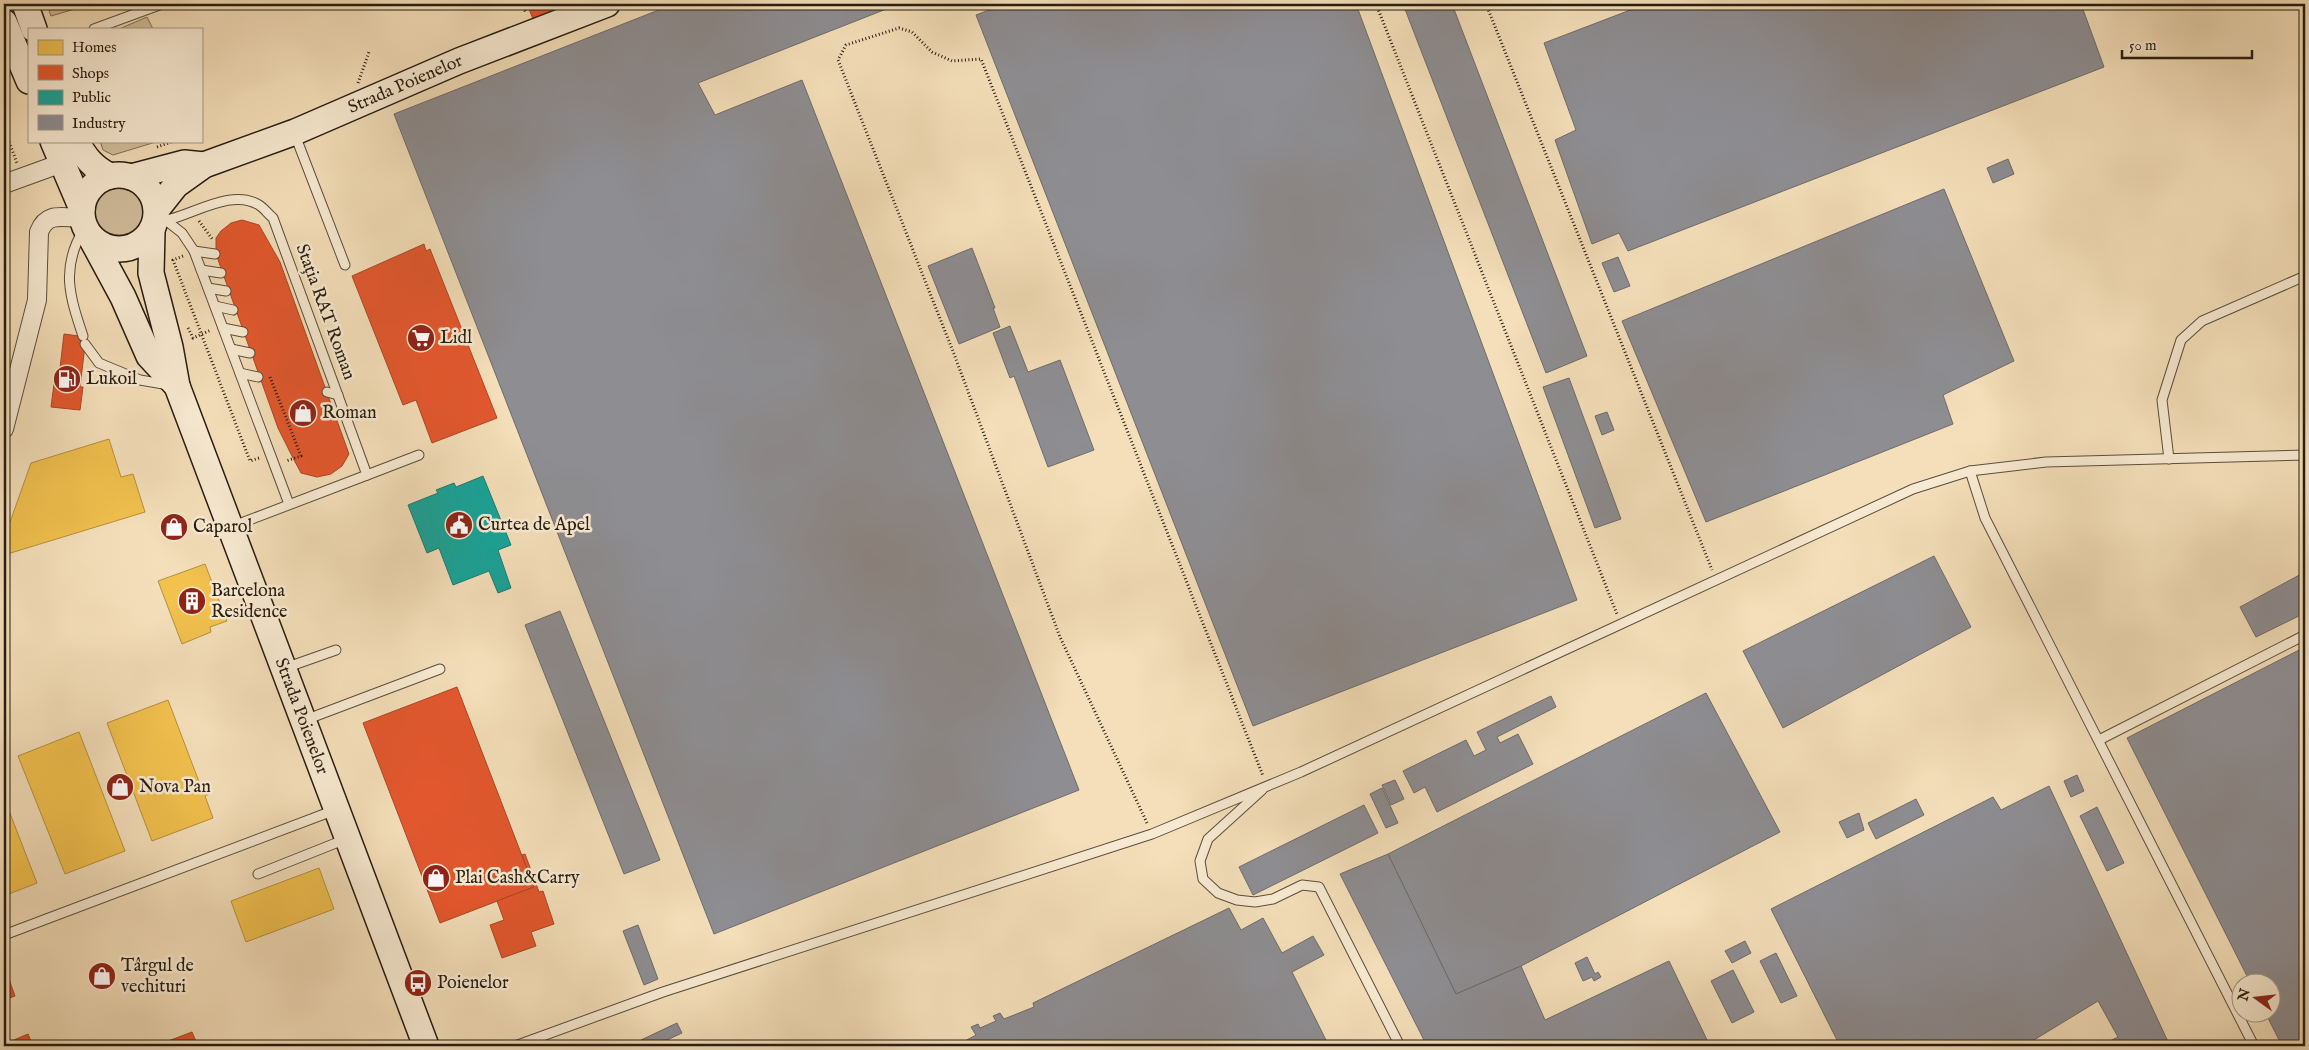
<svg xmlns="http://www.w3.org/2000/svg" width="2309" height="1050" font-family="'IM FELL English',serif">
<rect width="100%" height="100%" fill="#f4dfba"/>
<filter id="stains"><feTurbulence type="fractalNoise" baseFrequency=".004" numOctaves="4"/><feColorMatrix values="0 0 0 0 .2 0 0 0 0 .09 0 0 0 0 .02 0 0 0 .5 -.17"/></filter>
<radialGradient id="worn" r=".72"><stop offset=".6" stop-color="#630" stop-opacity="0"/><stop offset="1" stop-color="#630" stop-opacity=".3"/></radialGradient>
<g fill="#d1be9d" stroke="#7c6e57">
<path d="M47,4H92L51,16Z"/>
<path d="M147,17L153,29H119Z"/>
<path d="M100,141H159L113,155L103,150Z"/>
<circle cx="119" cy="211" r="24"/>
</g>
<g fill="#f2c14e" stroke="#b5903c">
<path d="M109,439L121,477L133,474L145,512L4,555V539L31,463Z"/>
<path d="M205,564L227,621L210,627L211,632L182,644L158,581Z"/>
<path d="M168,700L201,787L206,786L209,794L205,796L213,818L152,841L107,723Z"/>
<path d="M79,732L125,851L65,874L18,756Z"/>
<path d="M4,798L37,883L4,896Z"/>
<path d="M319,868L334,909L246,942L231,901Z"/>
</g>
<g fill="#e4572e" stroke="#ab4625">
<path d="M527,4H569L533,19Z"/>
<path d="M242,220L259,225L280,262L349,454L342,466L331,474L317,477L301,473L292,456L278,428L216,254V238L221,231L231,223Z"/>
<path d="M424,244L426,251L430,249L497,418L432,443L416,400L403,405L352,276Z"/>
<path d="M64,334L86,337L80,387H83L80,410L51,407L54,384L58,385Z"/>
<path d="M457,687L534,887L440,923L363,723Z"/>
<path d="M525,854L539,892L543,891L554,924L531,932L536,946L502,958L490,925L504,920L497,901L534,887L522,855Z"/>
<path d="M4,971H6L15,996L4,1000Z"/>
<path d="M192,1032L198,1046H155Z"/>
<path d="M28,1034L33,1046H11L9,1042Z"/>
</g>
<path fill="#17a398" stroke="#1c7b70" d="M483,476L511,545L498,550L511,588L498,593L489,571L453,585L439,548L427,553L408,505L438,493L436,490L454,483L456,487Z"/>
<g fill="#8d8d92" stroke="#6e6b6b">
<path d="M674,4H899L698,83L715,115L802,80L1079,790L714,934L394,114Z"/>
<path d="M1005,4H1356L1577,600L1253,726L976,15Z"/>
<path d="M1403,4H1452L1587,356L1546,373Z"/>
<path d="M1646,4H2081L2104,67L1628,251L1619,233L1592,244L1555,140L1576,130L1544,43Z"/>
<path d="M2008,159L2014,174L1993,183L1987,168Z"/>
<path d="M1944,189L2014,361L1943,395L1953,424L1706,522L1622,321Z"/>
<path d="M972,248L995,308H993L1000,327L959,344L928,266Z"/>
<path d="M1618,257L1630,286L1614,292L1602,263Z"/>
<path d="M1010,326L1028,372L1060,360L1094,450L1048,467L1014,376L1010,378L993,333Z"/>
<path d="M1569,378L1621,519L1595,528L1543,387Z"/>
<path d="M1607,412L1614,430L1602,435L1595,416Z"/>
<path d="M1934,556L1971,627L1783,728L1743,651Z"/>
<path d="M2305,572V613L2256,637L2240,607Z"/>
<path d="M560,611L660,860L624,874L525,625Z"/>
<path d="M2305,647V1046H2282L2265,1012H2272V982H2250L2127,738Z"/>
<path d="M1706,693L1780,832L1521,966L1456,994L1388,854Z"/>
<path d="M1551,696L1556,707L1497,737L1500,743L1518,734L1533,764L1437,812L1425,787L1414,793L1403,771L1466,740L1474,756L1486,750L1477,732Z"/>
<path d="M2077,775L2084,791L2071,797L2064,781Z"/>
<path d="M1395,780L1404,799L1391,805L1382,785Z"/>
<path d="M2049,786L2170,1046H2100L2118,1037L2098,1001L2024,1046H1840L1771,909L1993,797L2001,810Z"/>
<path d="M1382,788L1398,823L1386,828L1370,794Z"/>
<path d="M1916,799L1924,815L1876,839L1868,823Z"/>
<path d="M1364,805L1378,833L1253,895L1239,867Z"/>
<path d="M2097,807L2124,863L2107,871L2080,816Z"/>
<path d="M1859,813L1864,830L1847,838L1839,822Z"/>
<path d="M1388,854L1456,994L1521,966L1545,1020L1669,961L1710,1046H1427L1340,874Z"/>
<path d="M1229,908L1241,930L1263,918L1282,953L1313,936L1324,955L1292,972L1329,1046H956L976,1035L971,1027L978,1024L980,1028L996,1021L993,1016L1000,1013L1004,1019L1034,1007L1033,1003Z"/>
<path d="M638,925L658,979L644,985L623,931Z"/>
<path d="M1745,941L1751,953L1732,963L1725,951Z"/>
<path d="M1776,953L1797,996L1781,1003L1760,961Z"/>
<path d="M1587,957L1595,974L1598,972L1601,977L1594,981L1592,977L1583,981L1575,963Z"/>
<path d="M1733,970L1754,1012L1732,1023L1711,981Z"/>
<path d="M677,1023L682,1033L654,1046H644L641,1040Z"/>
</g>
<g fill="none" stroke-linecap="round" stroke-linejoin="round">
<defs>
<g id="lane">
<path d="M94,29L162,4"/>
<path d="M295,135L345,265"/>
<path d="M155,222C185,221 229,186 259,205C264,208 268,214 273,218L367,475L231,527"/>
<path d="M168,222L182,233L194,251L289,504"/>
<path d="M194,251L215,254"/>
<path d="M201,270L221,273"/>
<path d="M208,288L226,291"/>
<path d="M215,306L233,310"/>
<path d="M223,328L243,332"/>
<path d="M83,336C70,297 60,268 84,229"/>
<path d="M85,344L99,363L140,380L169,385"/>
<path d="M231,349L250,353"/>
<path d="M240,373L258,377"/>
<path d="M327,392L338,395"/>
<path d="M2169,459L2162,400L2181,340L2202,321L2305,276"/>
<path d="M1970,471L1985,518L2254,1046"/>
<path d="M367,475L419,455"/>
<path d="M285,668L336,650"/>
<path d="M305,720L440,669"/>
<path d="M2099,740L2305,635"/>
<path d="M1262,790L1208,839L1200,861L1203,879L1218,893L1237,900L1255,902L1273,899L1302,885L1319,887L1400,1046"/>
<path d="M258,874L346,839"/>
<path d="M4,935L335,810"/>
<path d="M515,1046L663,992L1152,834L1301,772L1913,489L1970,471L2046,462L2305,455"/>
</g>
<g id="street">
<path d="M4,184L62,163"/>
<path d="M4,429L37,300L39,232C47,211 63,218 83,218"/>
</g>
<g id="secondary">
<path d="M25,4L34,29"/>
<path d="M4,22L29,81"/>
<path d="M53,141L82,209"/>
<path d="M76,141C85,157 93,168 110,176"/>
<circle cx="119" cy="212" r="37"/>
<path d="M131,177L184,163L204,165"/>
<path id="s1" d="M157,209L176,185L204,165L295,132L459,61L607,4"/>
<path id="s2" d="M152,231L151,273L170,347L177,386L426,1046"/>
<path d="M90,236L123,297L149,356L177,386"/>
</g>
</defs>
<use href="#lane" stroke="#5a4e3b" stroke-width="11"/>
<use href="#street" stroke="#5a4e3b" stroke-width="20"/>
<use href="#secondary" stroke="#271d11" stroke-width="28"/>
<g stroke="#271d11" stroke-width="3" stroke-dasharray="1 2.5" stroke-linecap="butt">
<path d="M522,4L526,13"/>
<path d="M1376,4L1617,614"/>
<path d="M1486,4L1712,570"/>
<path d="M358,83L369,52"/>
<path d="M4,129L17,163"/>
<path d="M157,147L174,141"/>
<path d="M199,221L213,240"/>
<path d="M183,256L173,260L250,461L259,458"/>
<path d="M188,328L193,338L211,330"/>
<path d="M270,377L301,456L286,461"/>
<path d="M1147,823L1060,637L954,354L838,60L846,45L899,28L912,32L932,52L952,61L981,59L1263,776"/>
</g>
<use href="#lane" stroke="#f8ead2" stroke-width="9"/>
<use href="#street" stroke="#f8ead2" stroke-width="18"/>
<use href="#secondary" stroke="#f8ead2" stroke-width="25"/>
</g>
<defs>
<symbol id="supermarket-disc" viewBox="-11 -11 22 22"><circle r="9.5" fill="#8f2418" stroke="#f8ead2"/><path d="M-6-5.5h2.5l.6 2H6L4.5 2H-2.5L-4.4-4H-6ZM-1.5 3.2a1.3 1.3 0 1 0 .1 0ZM3 3.2a1.3 1.3 0 1 0 .1 0Z" fill="#fff"/></symbol>
<symbol id="fuel-disc" viewBox="-11 -11 22 22"><circle r="9.5" fill="#8f2418" stroke="#f8ead2"/><path d="M-5.5-6h7V0h2V4h1.3V-2.5L3-4.5l.8-.8L6-3V5H2.5V1h-1V6h-7ZM-4.2-4.7v3.2H.2V-4.7Z" fill="#fff"/></symbol>
<symbol id="shop-disc" viewBox="-11 -11 22 22"><circle r="9.5" fill="#8f2418" stroke="#f8ead2"/><path d="M-5-2.5h2.3a2.7 3.5 0 0 1 5.4 0H5L5.5 6h-11ZM-1.5-2.5h3a1.5 2.3 0 0 0-3 0Z" fill="#fff"/></symbol>
<symbol id="civic-disc" viewBox="-11 -11 22 22"><circle r="9.5" fill="#8f2418" stroke="#f8ead2"/><path d="M-.6-6.5H3V-4.5H.6V-3L4-1V1h2V6H-6V1h2V-1L-.6-3ZM-1.2 2.5V6h2.4V2.5Z" fill="#fff"/></symbol>
<symbol id="building-disc" viewBox="-11 -11 22 22"><circle r="9.5" fill="#8f2418" stroke="#f8ead2"/><path d="M-4-6H4V6H1V3H-1V6H-4ZM-2.5-4.3h1.7v1.8h-1.7ZM.8-4.3h1.7v1.8H.8ZM-2.5-1h1.7V.8h-1.7ZM.8-1h1.7V.8H.8Z" fill="#fff"/></symbol>
<symbol id="bus-disc" viewBox="-11 -11 22 22"><circle r="9.5" fill="#8f2418" stroke="#f8ead2"/><path d="M-5-6H5V4H4V6H2V4H-2V6H-4V4H-5ZM-3.5-4V0h7V-4ZM-3.5 1.2v1.5H-2V1.2ZM2 1.2v1.5H3.5V1.2Z" fill="#fff"/></symbol>
</defs>
<g fill-rule="evenodd">
<use href="#supermarket-disc" x="405" y="322" width="32" height="32"/>
<use href="#fuel-disc" x="51" y="363" width="32" height="32"/>
<use href="#shop-disc" x="287" y="397" width="32" height="32"/>
<use href="#civic-disc" x="443" y="509" width="32" height="32"/>
<use href="#shop-disc" x="158" y="511" width="32" height="32"/>
<use href="#building-disc" x="176" y="585" width="32" height="32"/>
<use href="#shop-disc" x="104" y="771" width="32" height="32"/>
<use href="#shop-disc" x="420" y="862" width="32" height="32"/>
<use href="#shop-disc" x="86" y="960" width="32" height="32"/>
<use href="#bus-disc" x="402" y="967" width="32" height="32"/>
</g>
<g text-anchor="middle" dominant-baseline="central" stroke-width="5" stroke-linejoin="round" paint-order="stroke">
<g font-size="18" fill="#271d11" stroke="#f8ead2">
<text stroke="none"><textPath href="#s1" startOffset="282">Strada Poienelor</textPath></text>
<text transform="translate(325 312) rotate(70)">Stația RAT Roman</text>
<text stroke="none"><textPath href="#s2" startOffset="511">Strada Poienelor</textPath></text>
</g>
<g font-size="18" fill="#271d11" stroke="#f8ead2" text-anchor="start">
<text x="440" y="338">Lidl</text>
<text x="86" y="379">Lukoil</text>
<text x="322" y="413">Roman</text>
<text x="478" y="525">Curtea de Apel</text>
<text x="193" y="527">Caparol</text>
<text x="211" y="591">Barcelona<tspan x="211" dy="21">Residence</tspan></text>
<text x="139" y="787">Nova Pan</text>
<text x="455" y="878">Plai Cash&amp;Carry</text>
<text x="121" y="966">Târgul de<tspan x="121" dy="21">vechituri</tspan></text>
<text x="437" y="983">Poienelor</text>
</g>
</g>
<rect width="2309" height="1050" fill="none" stroke="#f4dfba" stroke-width="20"/>
<rect x="5" y="5" width="2299" height="1040" fill="none" stroke="#271d11" stroke-width="2.5"/>
<rect x="10" y="10" width="2289" height="1030" fill="none" stroke="#271d11"/>
<rect x="28" y="28" width="175" height="115" fill="#f8ead2" stroke="#a49885"/>
<rect x="38" y="40" width="25" height="15" fill="#f2c14e" stroke="#a49885"/>
<text x="72" y="52" font-size="15" fill="#271d11">Homes</text>
<rect x="38" y="65" width="25" height="15" fill="#e4572e" stroke="#a49885"/>
<text x="72" y="78" font-size="15" fill="#271d11">Shops</text>
<rect x="38" y="90" width="25" height="15" fill="#17a398" stroke="#a49885"/>
<text x="72" y="102" font-size="15" fill="#271d11">Public</text>
<rect x="38" y="115" width="25" height="15" fill="#8d8d92" stroke="#a49885"/>
<text x="72" y="128" font-size="15" fill="#271d11">Industry</text>
<g transform="translate(2256 998) rotate(285)"><circle r="24" fill="#f8ead2" stroke="#a49885"/>
<path d="M0-4L9 19L0 12L-9 19Z" fill="#8f2418"/>
<text y="-8" font-size="14" font-weight="bold" text-anchor="middle" fill="#271d11">N</text>
</g>
<path d="M2122 50v8h130v-8" fill="none" stroke="#271d11" stroke-width="2.5"/>
<text x="2129" y="50" font-size="15" fill="#271d11" stroke="#f8ead2" stroke-width="4" paint-order="stroke">50 m</text>
<rect width="100%" height="100%" filter="url(#stains)"/>
<rect width="100%" height="100%" fill="url(#worn)"/>
</svg>
